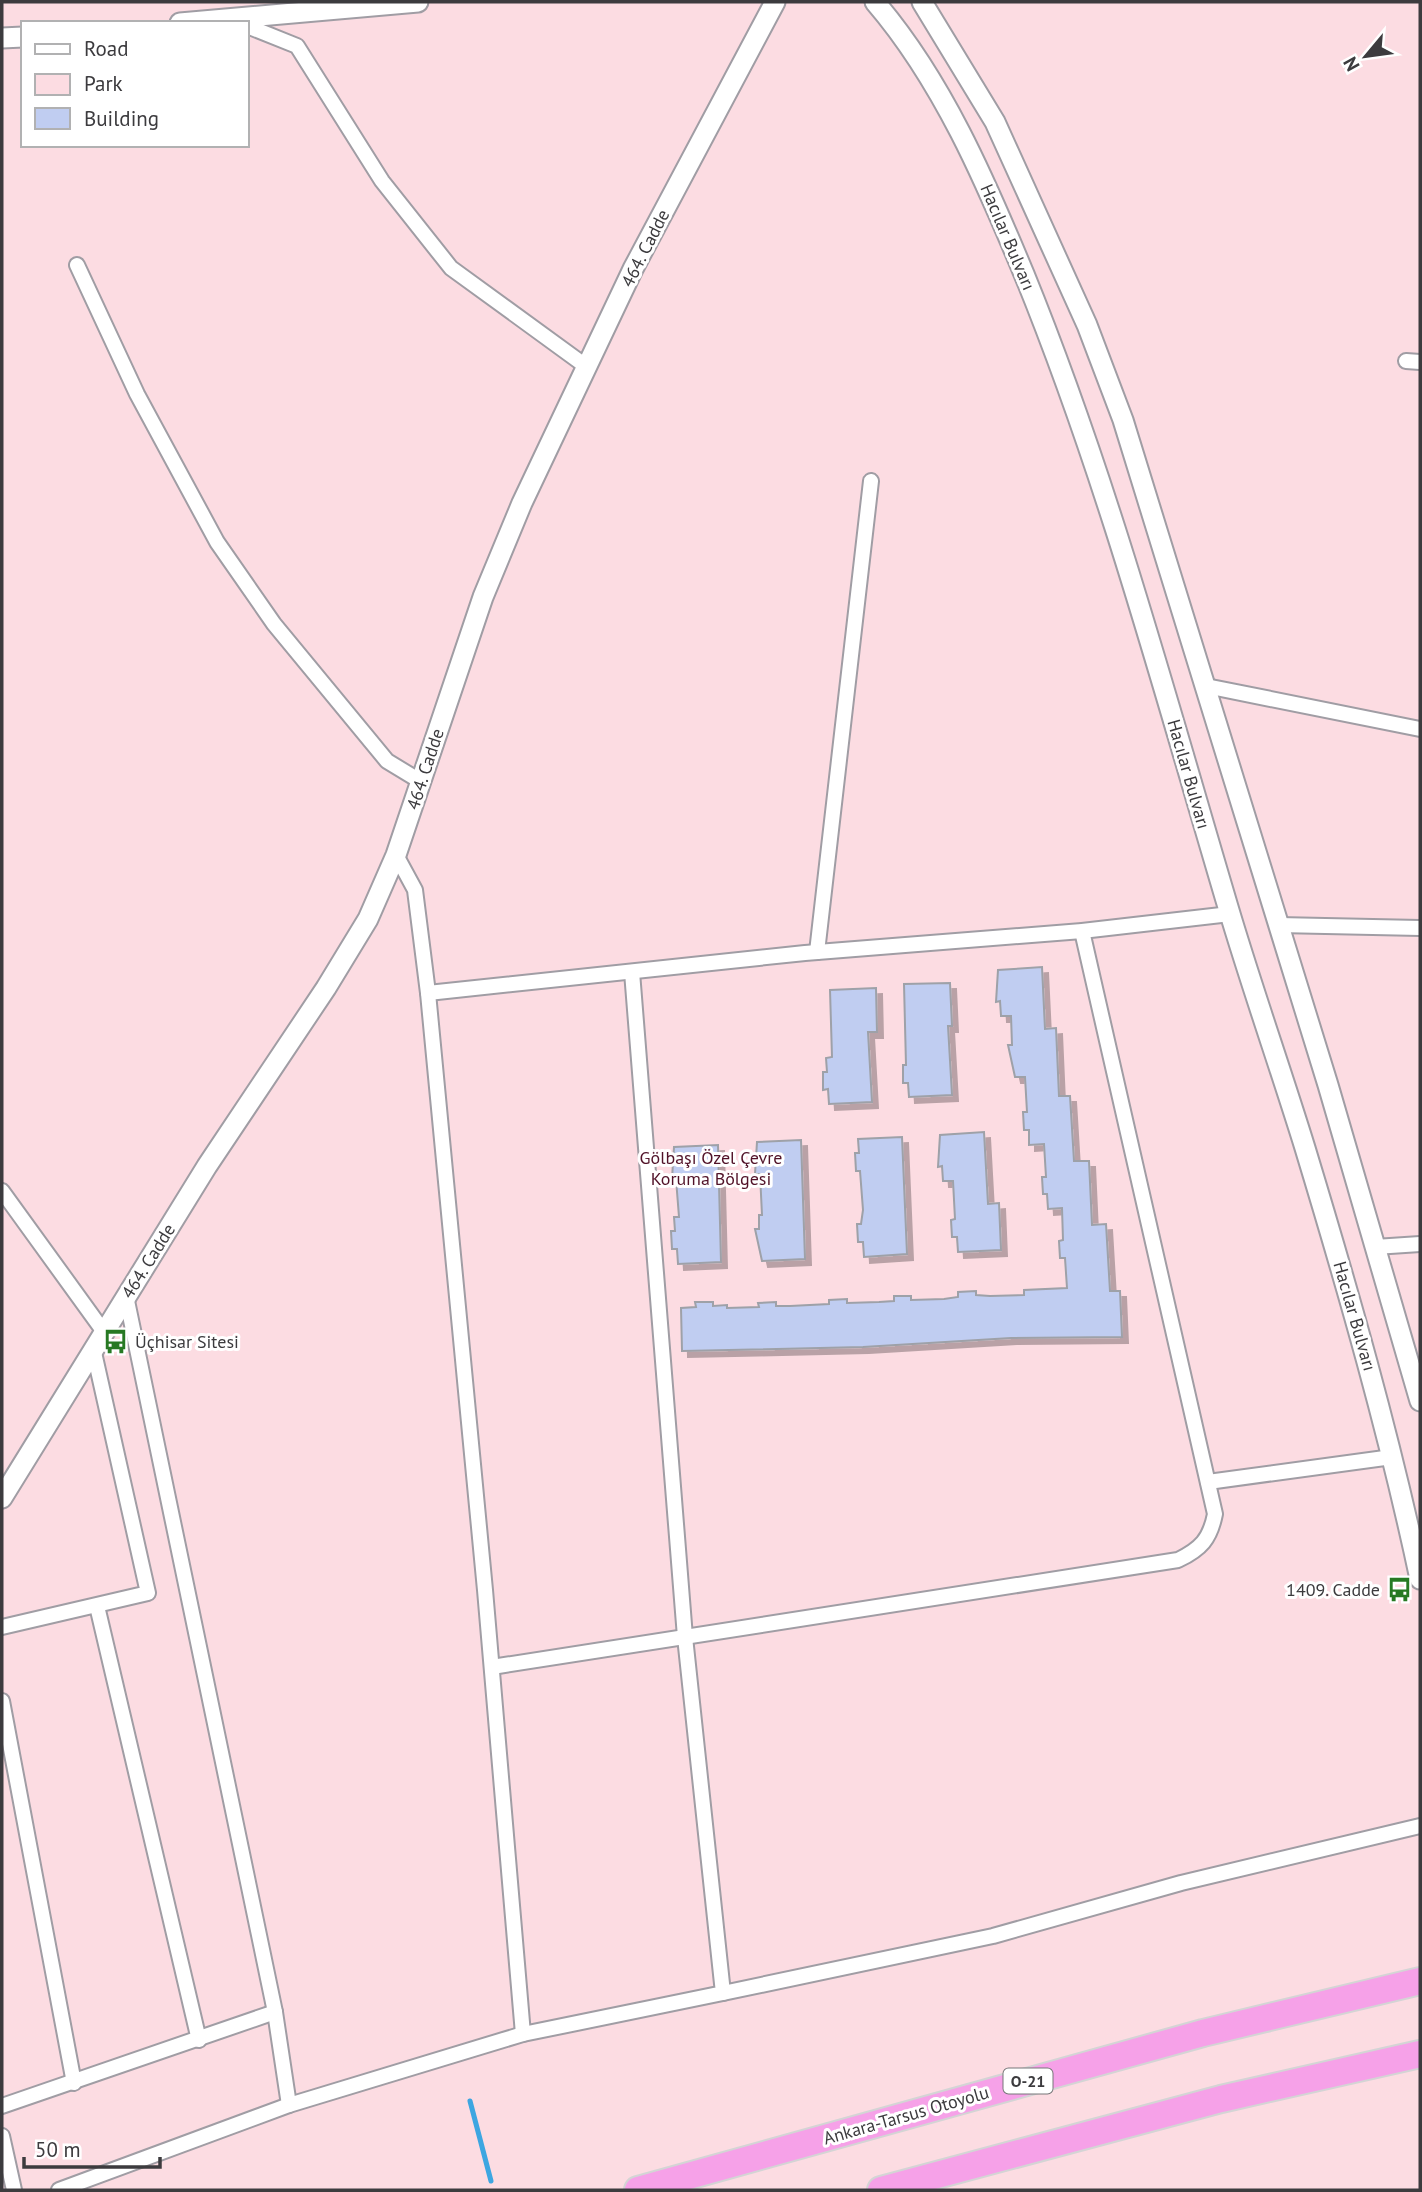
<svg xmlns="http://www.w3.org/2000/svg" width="1422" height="2192" font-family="'PT Sans',sans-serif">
<defs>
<filter id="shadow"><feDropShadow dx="6" dy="6" stdDeviation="0" flood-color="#0004"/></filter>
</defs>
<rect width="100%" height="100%" fill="#f7f5fc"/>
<path fill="#fcdce2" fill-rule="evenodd" d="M2,2H1420V2190H2ZM23,23H247V145H23Z"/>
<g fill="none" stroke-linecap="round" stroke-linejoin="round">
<path stroke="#3da6e1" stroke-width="5" d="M470,2101L491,2181"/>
</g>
<g fill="#c0cdf1" stroke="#9ea1a8" stroke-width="2" filter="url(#shadow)">
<path d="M1042,967L1045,1029L1056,1028L1059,1096H1070L1074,1161H1089L1092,1225L1106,1224L1110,1291H1120L1122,1337L1011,1338L863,1347L682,1351L681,1308L696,1307L695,1302H713V1306L727,1305V1308L759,1307L758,1303L776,1302V1306H790L829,1304V1300L847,1299V1303L879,1302L894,1301V1296H911V1300L944,1299L958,1297V1292L976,1291V1295L990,1296L1024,1295V1290L1067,1288L1065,1258H1060L1059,1241L1063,1240L1062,1208L1048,1209L1047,1194H1043L1042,1177H1046L1044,1144L1029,1145V1130H1024L1023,1112H1027L1025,1077H1015L1008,1045H1012L1011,1016H1001L1000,1001L996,1002L998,970Z"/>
<path d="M950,983L952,1026H948L952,1095L909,1097L908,1083H903V1065H906L904,984Z"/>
<path d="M876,988L877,1032H868L872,1102L829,1104L828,1089L823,1090V1072H827L826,1058L832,1057L830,990Z"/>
<path d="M984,1132L988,1204L999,1203L1001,1250L958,1252L957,1237H952L951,1220L955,1219L953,1181H943L942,1166L938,1167L940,1135Z"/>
<path d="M902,1137L907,1254L864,1257L863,1242H858L857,1224H861L863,1210L860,1171H856L855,1153H859L858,1139Z"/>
<path d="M801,1140L805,1259L762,1261L755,1229H759V1215H762L760,1174H755L757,1142Z"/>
<path d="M718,1145L721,1262L678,1264L677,1249H672L671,1231H675L674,1217H679L676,1179H672L674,1147Z"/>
</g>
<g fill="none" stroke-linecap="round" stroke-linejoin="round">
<defs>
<g id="street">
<path d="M247,26L297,46L382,181L451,268L587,367"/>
<path d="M77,265L137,394L217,542L274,624L387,761L420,781"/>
<path d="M1406,361L1420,362"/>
<path d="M1206,686L1420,729"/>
<path d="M396,855L415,890L428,993L485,1590L523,2034"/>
<path d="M1278,925L1420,928"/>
<path d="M817,952L871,481"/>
<path d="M428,993L805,953L1082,931L1230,914"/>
<path d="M2,1191L104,1332"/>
<path d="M1375,1247L1420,1244"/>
<path d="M126,1296L275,2012L289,2105"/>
<path d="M1208,1482L1392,1457"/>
<path d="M97,1606L199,2040"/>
<path d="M2,1627L148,1593L93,1348"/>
<path d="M492,1667L1178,1560C1201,1549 1210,1539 1215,1514L1082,931"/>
<path d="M2,1701L74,2083"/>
<path d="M723,1993L993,1936L1181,1883L1420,1826"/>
<path d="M2,2106L275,2012"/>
<path d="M2,2136L14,2190"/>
<path d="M59,2190L289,2105L523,2034L723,1993L685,1637L632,972"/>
</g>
<g id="secondary">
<path d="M875,2C942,80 985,180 1024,274C1108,480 1165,695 1228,907C1252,988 1280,1067 1305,1148C1348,1290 1389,1433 1420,1579"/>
<path d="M922,2L995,122L1087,325L1123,420L1328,1085L1420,1401"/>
<path d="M180,23L418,2"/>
<path d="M2,38L23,37"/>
<path d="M2,1498L207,1166L326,988L368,919L396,855L483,597L522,503L633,269L775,2"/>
</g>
<g id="highway">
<path d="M638,2190L1203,2033L1420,1981"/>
<path d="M881,2190L1221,2099L1420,2054"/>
</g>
</defs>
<use href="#street" stroke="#a09da4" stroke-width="18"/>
<use href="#secondary" stroke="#a09da4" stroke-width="23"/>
<use href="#highway" stroke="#d4d4d5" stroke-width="30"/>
<use href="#street" stroke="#fff" stroke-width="14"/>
<use href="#secondary" stroke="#fff" stroke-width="19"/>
<use href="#highway" stroke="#f6a1e8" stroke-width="26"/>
</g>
<defs>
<symbol id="bus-bare" viewBox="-9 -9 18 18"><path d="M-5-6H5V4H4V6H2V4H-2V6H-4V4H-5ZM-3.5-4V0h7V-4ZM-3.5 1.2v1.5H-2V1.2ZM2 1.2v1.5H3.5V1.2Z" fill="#277923" stroke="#fff" stroke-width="2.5" paint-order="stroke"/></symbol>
</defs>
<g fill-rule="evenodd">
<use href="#bus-bare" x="98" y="1324" width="35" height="35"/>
<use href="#bus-bare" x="1382" y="1572" width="35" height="35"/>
</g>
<g text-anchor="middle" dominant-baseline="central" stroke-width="6" stroke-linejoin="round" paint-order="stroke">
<rect fill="#fff" stroke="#767678" stroke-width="2" x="1003.5" y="2068.5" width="49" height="25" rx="5"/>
<g font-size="16" font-weight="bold" fill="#3c3b3e">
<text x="1028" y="2081">O-21</text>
</g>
<g font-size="18" fill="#3c3b3e" stroke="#fff">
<text transform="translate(1008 237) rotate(67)">Hacılar Bulvarı</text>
<text transform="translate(645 248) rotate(-63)">464. Cadde</text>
<text transform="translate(425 769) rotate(-72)">464. Cadde</text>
<text transform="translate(1189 774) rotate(74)">Hacılar Bulvarı</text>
<text transform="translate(148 1261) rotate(-58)">464. Cadde</text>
<text transform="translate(1355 1316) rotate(74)">Hacılar Bulvarı</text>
<text transform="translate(906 2115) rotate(-16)">Ankara-Tarsus Otoyolu</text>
</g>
<g font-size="18" fill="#511228" stroke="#fff">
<text x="711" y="1157">Gölbaşı Özel Çevre<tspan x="711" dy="21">Koruma Bölgesi</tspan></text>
</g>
<g font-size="18" fill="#3c3b3e" stroke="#fff" text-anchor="start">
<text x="135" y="1341">Üçhisar Sitesi</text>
<text x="1380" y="1589" text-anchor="end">1409. Cadde</text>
</g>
</g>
<rect width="1422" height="2192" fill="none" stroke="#3c3b3e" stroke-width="7"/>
<rect x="21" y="21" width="228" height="126" fill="#ffffff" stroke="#b1b1b2" stroke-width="2"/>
<rect x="35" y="44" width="35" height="10" fill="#ffffff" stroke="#b1b1b2" stroke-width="2"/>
<text x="84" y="56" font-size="21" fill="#3c3b3e">Road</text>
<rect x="35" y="74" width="35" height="21" fill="#fcdce2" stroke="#b1b1b2" stroke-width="2"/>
<text x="84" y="91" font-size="21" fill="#3c3b3e">Park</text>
<rect x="35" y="108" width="35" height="21" fill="#c0cdf1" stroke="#b1b1b2" stroke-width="2"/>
<text x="84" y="126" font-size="21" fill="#3c3b3e">Building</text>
<g transform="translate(1366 56) rotate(241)" stroke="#ffffff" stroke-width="5" paint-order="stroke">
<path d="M0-5L12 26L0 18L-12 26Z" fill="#3c3b3e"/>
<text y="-10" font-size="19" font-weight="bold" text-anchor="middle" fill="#3c3b3e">N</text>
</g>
<path d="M24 2157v10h136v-10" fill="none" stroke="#3c3b3e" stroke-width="3.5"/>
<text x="35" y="2157" font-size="21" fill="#3c3b3e" stroke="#ffffff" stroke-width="5" paint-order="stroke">50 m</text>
</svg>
